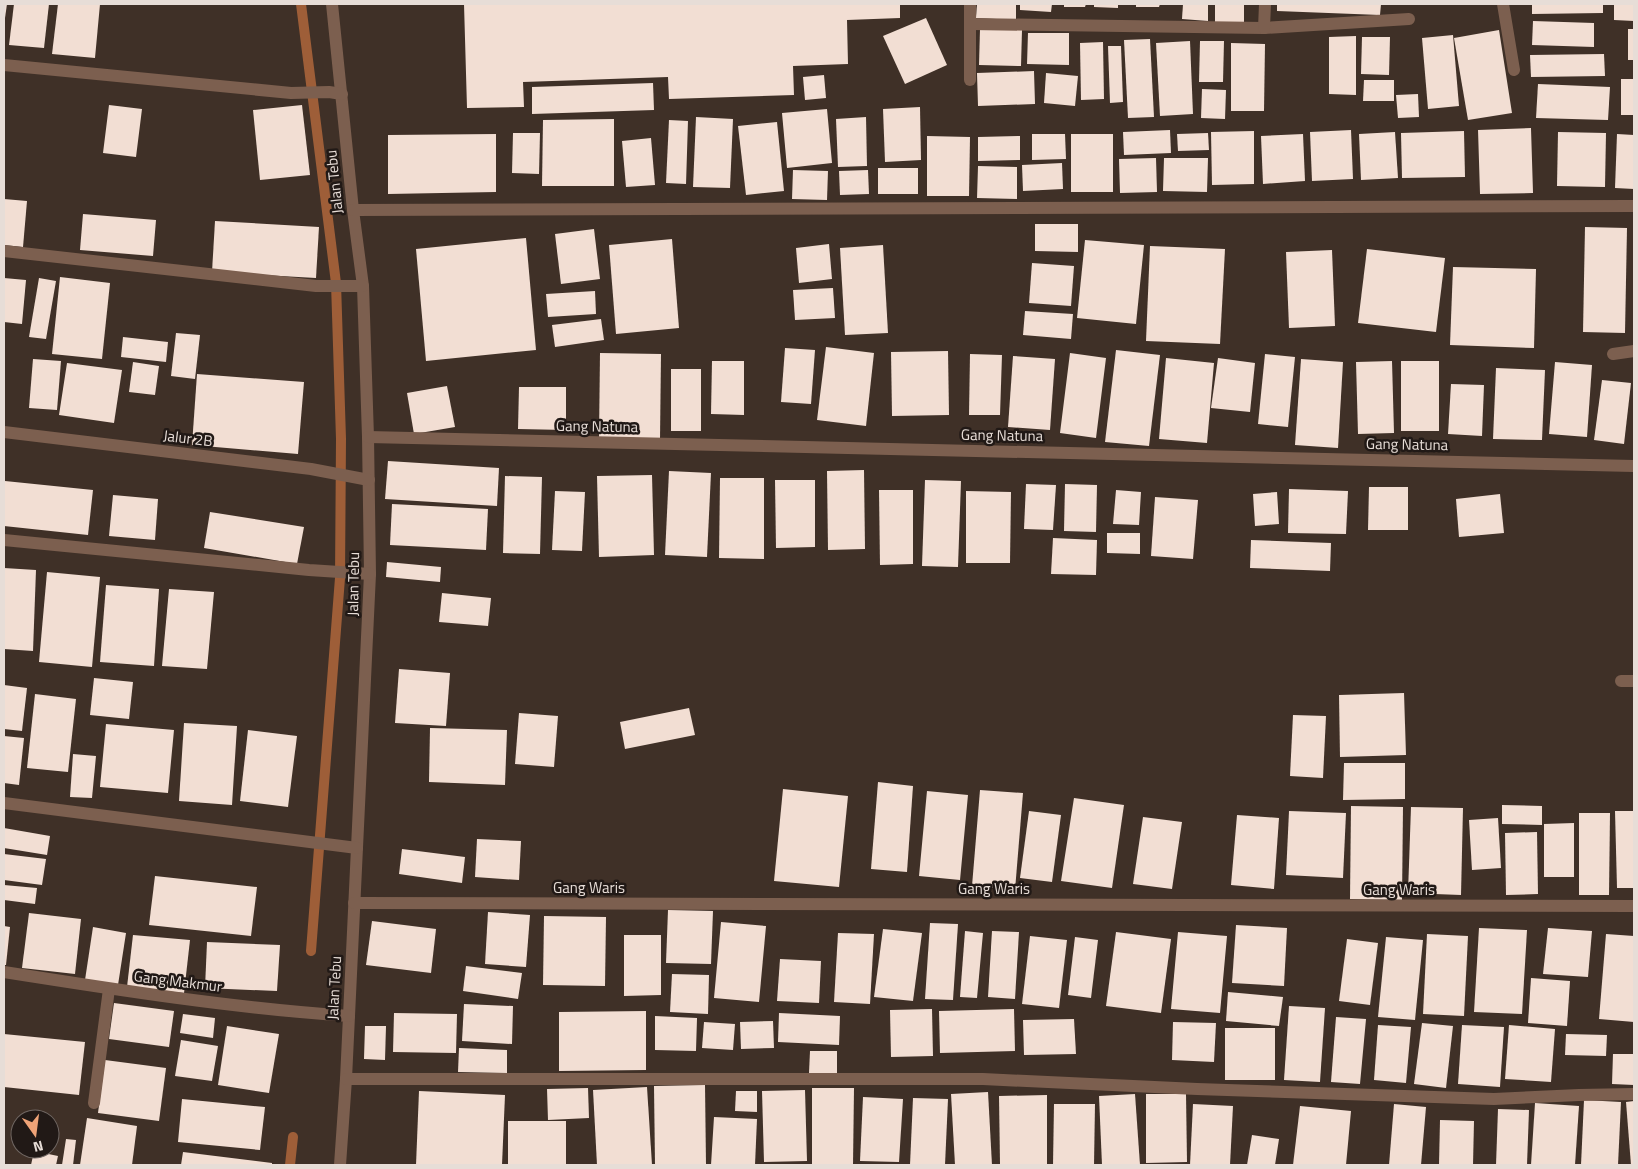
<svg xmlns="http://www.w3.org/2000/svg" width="1638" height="1169" font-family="'Titillium Web',sans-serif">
<rect width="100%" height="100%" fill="#3f3027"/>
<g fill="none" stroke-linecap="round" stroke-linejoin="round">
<g stroke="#9e5e38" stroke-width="10">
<path d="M301,4L336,283L341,439L340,578L311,951"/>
<path d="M290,1165L293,1137"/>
</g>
</g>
<g fill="#f2ded3">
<path d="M4,4H7L5,18H4Z"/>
<path d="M14,4H49L44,48L9,45Z"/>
<path d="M58,4H100L95,58L52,54Z"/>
<path d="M464,4H900V18L847,20L848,64L793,66L794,95L669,99L668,77L523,82L524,107L467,108Z"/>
<path d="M977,4H1016V20L976,18Z"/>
<path d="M1020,4H1052L1051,12L1020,10Z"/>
<path d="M1064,4H1086L1085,7H1064Z"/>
<path d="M1094,4H1118V8L1094,7Z"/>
<path d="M1136,4H1160L1159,7H1136Z"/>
<path d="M1183,4H1208V21L1182,19Z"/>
<rect x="1215" y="4" width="29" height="18"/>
<path d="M1277,4H1381L1380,15L1277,11Z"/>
<path d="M1532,4H1603V13L1532,14Z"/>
<path d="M1614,4H1634V21L1614,20Z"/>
<path d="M926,18L947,65L905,84L883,36Z"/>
<path d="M1533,21L1594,23V47L1532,45Z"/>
<path d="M980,29L1022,30L1021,66L979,65Z"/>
<rect x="1628" y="29" width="6" height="31"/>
<path d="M1499,30L1512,113L1468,120L1454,38Z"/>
<path d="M1028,33H1069V65L1027,64Z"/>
<path d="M1453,35L1459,106L1428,109L1422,38Z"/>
<path d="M1356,36V95L1329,94V37Z"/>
<path d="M1362,37H1390L1389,75L1361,74Z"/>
<path d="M1150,39L1154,117L1128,118L1124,40Z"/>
<path d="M1190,41L1193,114L1160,116L1156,43Z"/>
<path d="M1200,41H1224L1223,82H1199Z"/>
<path d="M1103,42L1104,99L1081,100L1080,43Z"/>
<path d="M1231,43L1265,44L1264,111H1231Z"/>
<path d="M1108,46H1121L1123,102L1110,103Z"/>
<path d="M1604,54L1605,76L1531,77L1530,55Z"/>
<path d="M1034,71L1035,104L978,106L977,73Z"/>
<path d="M1046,73L1078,76L1075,106L1044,103Z"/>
<path d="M824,75L826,98L805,100L803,77Z"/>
<rect x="1621" y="79" width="13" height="36"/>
<path d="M1364,80H1394V101H1363Z"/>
<path d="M653,83L654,110L532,114V87Z"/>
<path d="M1538,84L1610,87L1608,120L1536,118Z"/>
<path d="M1202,89L1226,90L1225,119L1201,118Z"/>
<path d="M1418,94L1419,117L1398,118L1396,95Z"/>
<path d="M109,105L142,109L136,157L103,153Z"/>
<path d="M302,105L310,175L260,180L253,110Z"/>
<path d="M920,107L921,160L885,162L883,109Z"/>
<path d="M827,109L832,163L787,168L782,113Z"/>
<path d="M696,117L733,119L730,188L693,187Z"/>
<path d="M866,117L867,166L838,167L836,119Z"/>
<path d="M614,119V186H542L543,120Z"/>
<path d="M669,120L688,121L686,184L666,183Z"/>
<path d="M777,122L784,191L746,195L738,126Z"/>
<path d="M1531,128L1533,193L1480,194L1478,130Z"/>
<path d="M1170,130L1171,153L1124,155L1123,132Z"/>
<path d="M1351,130L1353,179L1312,181L1310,132Z"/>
<path d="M1254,131V184L1212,185L1211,132Z"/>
<path d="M1464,131L1465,177L1402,178L1401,133Z"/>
<path d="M1395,132L1398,178L1361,180L1359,134Z"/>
<path d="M1558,132L1606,133L1605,187L1557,186Z"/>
<path d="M513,133H540L539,174L512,173Z"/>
<path d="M1208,133L1209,150L1178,151L1177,134Z"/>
<path d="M496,134V192L388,194V135Z"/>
<path d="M1032,134H1065L1066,159L1032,160Z"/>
<rect x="1071" y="134" width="42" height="58"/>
<path d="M1303,134L1305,181L1263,184L1261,136Z"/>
<path d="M1617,134L1634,135V189L1615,188Z"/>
<path d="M927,136L970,137L969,196H927Z"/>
<path d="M1020,136V160L978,161V137Z"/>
<path d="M651,138L655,185L626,187L622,141Z"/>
<path d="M1156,158L1157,192L1120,193L1119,159Z"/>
<path d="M1164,158H1208L1207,192L1163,191Z"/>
<path d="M1062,163L1063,189L1023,191L1022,165Z"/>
<path d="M978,166L1017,167V199L977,198Z"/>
<rect x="878" y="168" width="40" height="26"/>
<path d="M793,170L828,171L827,200L792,199Z"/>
<path d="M868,170L869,194L840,195L839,171Z"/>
<path d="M4,199L27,201L23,247L4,245Z"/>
<path d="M83,214L156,220L153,256L80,250Z"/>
<path d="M215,221L319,227L316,278L212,272Z"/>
<path d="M1035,224H1078V252L1035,251Z"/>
<path d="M1585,227L1627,228L1625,333L1583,332Z"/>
<path d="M594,229L600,279L561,284L555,234Z"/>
<path d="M526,238L536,350L426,361L416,249Z"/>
<path d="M672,239L679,328L616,334L609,245Z"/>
<path d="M1085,240L1144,245L1136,324L1077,318Z"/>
<path d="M829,244L832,279L799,283L796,248Z"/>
<path d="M883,245L888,333L845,335L840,248Z"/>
<path d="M1150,246L1225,249L1220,344L1146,341Z"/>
<path d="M1367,249L1445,258L1436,332L1358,323Z"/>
<path d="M1332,250L1335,326L1289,328L1286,252Z"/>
<path d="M1032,263L1074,266L1071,306L1029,303Z"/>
<path d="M1453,267L1536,269L1534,348L1450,345Z"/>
<path d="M60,277L110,283L102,359L52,354Z"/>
<path d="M4,278L26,280L22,324L4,322Z"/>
<path d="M39,278L56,281L46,339L29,337Z"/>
<path d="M833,288L835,318L795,320L793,290Z"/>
<path d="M595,291L596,314L548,317L546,294Z"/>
<path d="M1025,311L1073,314L1071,339L1023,335Z"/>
<path d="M601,319L604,340L555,347L552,325Z"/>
<path d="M176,333L200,335L195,379L171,376Z"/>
<path d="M123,337L168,342L166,362L121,357Z"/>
<path d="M826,347L874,353L866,426L817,420Z"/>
<path d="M785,348L815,350L811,404L781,402Z"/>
<path d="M1116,350L1160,355L1149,446L1105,442Z"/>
<path d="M948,351L949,415L892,416L891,352Z"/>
<path d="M600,353L661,354L660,439L599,438Z"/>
<path d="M1070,353L1106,358L1096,438L1060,433Z"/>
<path d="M970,354L1002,355L1000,415H969Z"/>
<path d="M1265,354L1295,357L1288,427L1258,424Z"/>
<path d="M1013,356L1055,359L1050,430L1008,427Z"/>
<path d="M1166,358L1214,363L1207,443L1159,439Z"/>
<path d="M1218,358L1255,363L1250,412L1211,408Z"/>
<path d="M33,359L61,361L57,410L29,408Z"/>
<path d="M1301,359L1343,362L1338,448L1295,445Z"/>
<path d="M712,361H744V415L711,414Z"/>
<path d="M1392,361L1394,433L1358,434L1356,362Z"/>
<rect x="1401" y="361" width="38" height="70"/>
<path d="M133,362L159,366L155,395L129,392Z"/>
<path d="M1555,362L1592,365L1587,437L1549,434Z"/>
<path d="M67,363L122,370L114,423L59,415Z"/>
<path d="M1496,368L1545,370L1542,440L1493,439Z"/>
<rect x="671" y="369" width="30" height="62"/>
<path d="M197,374L304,382L298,454L192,445Z"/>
<path d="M1602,380L1631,383L1624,444L1594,440Z"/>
<path d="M1451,384L1484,385L1482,436L1448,434Z"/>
<path d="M447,386L455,427L414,434L407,393Z"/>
<path d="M519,387H566V430L518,429Z"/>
<path d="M388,461L499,468L497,506L385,499Z"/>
<path d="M864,470L865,549L828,550L827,471Z"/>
<path d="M669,471L711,473L707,557L665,555Z"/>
<path d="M652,475L654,555L599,557L597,476Z"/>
<path d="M505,476L542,477L540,554L503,553Z"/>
<path d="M720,478H764V559L719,558Z"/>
<path d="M775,480H815V547L776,548Z"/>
<path d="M925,480L961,481L958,567L922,566Z"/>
<path d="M5,481L93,490L88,535L4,526Z"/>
<path d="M1026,484L1056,485L1053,530L1024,529Z"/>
<path d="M1065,484L1097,485L1096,532L1064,531Z"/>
<path d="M1369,487H1408V530H1368Z"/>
<path d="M1289,489L1348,491L1346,534L1288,533Z"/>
<path d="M879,490H913V564L880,565Z"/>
<path d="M1116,490L1141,492L1139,525L1113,524Z"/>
<path d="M555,491L585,492L582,551L552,550Z"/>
<path d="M966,491L1011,492L1010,563H966Z"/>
<path d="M1277,492L1279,524L1255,526L1253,494Z"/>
<path d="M1500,494L1504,533L1459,537L1456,499Z"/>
<path d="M113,495L158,499L155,540L109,536Z"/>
<path d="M1155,497L1198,500L1193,559L1151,556Z"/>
<path d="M392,504L488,509L486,550L390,545Z"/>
<path d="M210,512L304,527L297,564L204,548Z"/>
<path d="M1107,533H1140V554L1107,553Z"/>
<path d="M1053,538L1097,540L1096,575L1051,574Z"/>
<path d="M1251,540L1331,543L1330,571L1250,568Z"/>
<path d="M387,562L441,567L440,582L386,577Z"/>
<path d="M4,568L36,570L33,651L4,649Z"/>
<path d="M47,572L100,577L92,667L39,662Z"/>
<path d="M106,585L159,589L154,666L100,662Z"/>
<path d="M169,589L214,592L207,669L162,666Z"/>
<path d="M442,593L491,598L488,626L439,622Z"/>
<path d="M399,669L450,673L446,726L395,723Z"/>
<path d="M94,678L133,682L129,719L90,715Z"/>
<path d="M4,685L27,688L22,731L4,729Z"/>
<path d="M1404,693L1406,755L1340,757L1339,695Z"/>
<path d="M35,694L76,699L68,772L27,768Z"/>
<path d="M689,708L695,735L625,749L620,722Z"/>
<path d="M519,713L558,716L554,767L515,764Z"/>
<path d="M1293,715L1326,716L1323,778L1290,776Z"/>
<path d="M184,723L237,726L232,805L179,801Z"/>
<path d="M106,724L174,730L168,793L100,787Z"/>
<path d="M430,728L507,730L505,785L429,782Z"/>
<path d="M248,730L297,736L288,807L240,801Z"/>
<path d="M4,736L24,738L19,785L4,783Z"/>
<path d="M73,754L96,756L92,798L70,797Z"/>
<path d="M1344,763H1405V799L1343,800Z"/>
<path d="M878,782L913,786L907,872L871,869Z"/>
<path d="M783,789L848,796L839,887L774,881Z"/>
<path d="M980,790L1023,793L1015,890L972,886Z"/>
<path d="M927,791L968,795L960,880L919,876Z"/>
<path d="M1074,798L1124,805L1112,888L1061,881Z"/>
<path d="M1502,805L1542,806V825L1502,824Z"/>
<path d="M1351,806L1403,807L1402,900L1350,899Z"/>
<path d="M1411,807L1463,808L1461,895L1408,893Z"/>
<path d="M1029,811L1061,815L1052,882L1020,878Z"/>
<path d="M1289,811L1346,813L1343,878L1286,875Z"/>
<path d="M1615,811H1634V888H1617Z"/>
<path d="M1579,813H1610L1609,895H1579Z"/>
<path d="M1237,815L1279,818L1274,889L1231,885Z"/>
<path d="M1143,817L1182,822L1172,889L1133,884Z"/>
<path d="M1498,818L1501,868L1472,870L1469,820Z"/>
<path d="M1574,823V877H1544V824Z"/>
<path d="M4,828L50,836L47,855L4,848Z"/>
<path d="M1537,832L1538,894L1506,895L1505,833Z"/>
<path d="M477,839L521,841L519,880L475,877Z"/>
<path d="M402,849L465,857L462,883L399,874Z"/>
<path d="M4,854L46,859L42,885L4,880Z"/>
<path d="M155,876L257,887L251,936L149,925Z"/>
<path d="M4,885L37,888L35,904L4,900Z"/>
<path d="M668,910L713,911L711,964L666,963Z"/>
<path d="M488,912L530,915L526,967L485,964Z"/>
<path d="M29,913L81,919L75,974L22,968Z"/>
<path d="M544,916L606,917L605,986L543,985Z"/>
<path d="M372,921L436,929L431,973L366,965Z"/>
<path d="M721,922L766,926L759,1002L714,998Z"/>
<path d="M930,923L958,924L953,1000L925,999Z"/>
<path d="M1236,925L1287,928L1284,986L1232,983Z"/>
<path d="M4,926L10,927L6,965H4Z"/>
<path d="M93,927L126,933L118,985L85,980Z"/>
<path d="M1479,928L1527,930L1522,1014L1474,1012Z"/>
<path d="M1548,928L1592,931L1588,977L1543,974Z"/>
<path d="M883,929L922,933L913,1001L874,997Z"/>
<path d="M965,931L983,933L977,998L960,997Z"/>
<path d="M992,931L1019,932L1015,999L988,997Z"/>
<path d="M1116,932L1171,939L1161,1013L1106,1006Z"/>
<path d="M1178,932L1227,936L1220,1013L1171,1009Z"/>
<path d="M838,933L874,934L870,1004L834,1002Z"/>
<path d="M1427,934L1468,936L1464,1016L1423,1014Z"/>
<path d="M1606,934L1634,936V1022L1599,1019Z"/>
<path d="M133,935L190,940L184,993L127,987Z"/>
<path d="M624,935H661V995L624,996Z"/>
<path d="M1030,936L1067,940L1059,1008L1022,1004Z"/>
<path d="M1075,937L1098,940L1091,998L1068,995Z"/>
<path d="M1386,937L1423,940L1415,1020L1378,1017Z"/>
<path d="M1347,939L1378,943L1370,1005L1339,1001Z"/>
<path d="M207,942L280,945L277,991L205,988Z"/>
<path d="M780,959L821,961L819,1003L777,1001Z"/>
<path d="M466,966L522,973L518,999L463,991Z"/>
<path d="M672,974L709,975L708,1014L670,1012Z"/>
<path d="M1531,978L1570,981L1567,1026L1528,1023Z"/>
<path d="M1228,992L1283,997L1279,1026L1226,1021Z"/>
<path d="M114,1003L174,1011L169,1047L109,1039Z"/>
<path d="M464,1004L513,1006L512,1044L462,1041Z"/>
<path d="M1289,1006L1325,1008L1320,1082L1284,1080Z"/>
<path d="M932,1009L933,1056L891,1057L890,1010Z"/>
<path d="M1014,1009L1015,1051L940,1053L939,1011Z"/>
<path d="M646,1011V1070L559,1071V1012Z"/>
<path d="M394,1013L457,1014L456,1053L393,1052Z"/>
<path d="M779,1013L840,1016L839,1045L778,1042Z"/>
<path d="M183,1014L215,1018L213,1038L180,1033Z"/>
<path d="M655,1016L697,1018L696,1051L655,1050Z"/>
<path d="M1336,1017L1366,1019L1360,1084L1331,1082Z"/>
<path d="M1074,1019L1076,1054L1024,1055L1023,1020Z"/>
<path d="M773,1021L774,1048L741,1049L740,1022Z"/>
<path d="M704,1022L735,1024L733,1050L702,1048Z"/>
<path d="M1173,1022L1216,1023L1214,1062L1172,1060Z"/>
<path d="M1422,1023L1453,1026L1446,1088L1414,1084Z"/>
<path d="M1378,1025L1411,1027L1406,1083L1374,1080Z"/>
<path d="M1462,1025L1504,1027L1500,1087L1458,1084Z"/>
<path d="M1509,1025L1555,1029L1551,1082L1505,1079Z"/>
<path d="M227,1026L279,1034L269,1093L218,1085Z"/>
<path d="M365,1026H386L385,1060L364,1059Z"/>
<rect x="1225" y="1028" width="50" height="52"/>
<path d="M4,1034L85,1042L79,1095L4,1087Z"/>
<path d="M1566,1034L1607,1035L1606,1056L1565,1055Z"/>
<path d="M181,1040L218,1046L212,1081L175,1076Z"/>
<path d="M459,1048L507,1050V1073L458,1072Z"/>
<path d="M810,1051H837V1074L809,1073Z"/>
<path d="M1613,1054H1634V1085L1612,1084Z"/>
<path d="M105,1060L166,1068L159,1121L98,1113Z"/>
<path d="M705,1085L706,1165H655L654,1086Z"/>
<path d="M647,1087L652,1165H597L593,1090Z"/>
<path d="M588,1088L589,1118L548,1120L547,1089Z"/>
<path d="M812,1088H854L853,1165H812Z"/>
<path d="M805,1090L807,1161L764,1162L762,1091Z"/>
<path d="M419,1091L505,1095L502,1165H416Z"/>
<path d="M736,1091H757V1112L735,1111Z"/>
<path d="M988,1092L992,1165H955L951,1094Z"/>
<path d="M1135,1094L1140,1165H1102L1099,1096Z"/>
<path d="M1146,1094H1186L1187,1162L1146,1163Z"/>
<path d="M1047,1095V1164H1000L999,1096Z"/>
<path d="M863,1097L903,1099L899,1162L860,1161Z"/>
<path d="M913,1098L948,1099L945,1165H910Z"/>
<path d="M182,1099L265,1107L260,1150L178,1142Z"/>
<path d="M1584,1100L1621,1102L1618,1165H1581Z"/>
<path d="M1634,1101V1165H1631L1626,1102Z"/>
<path d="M1535,1103L1579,1106L1575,1165H1531Z"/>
<path d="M1054,1104H1095L1094,1165H1053Z"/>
<path d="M1193,1104L1233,1106L1230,1165H1190Z"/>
<path d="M1394,1104L1426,1107L1421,1165H1389Z"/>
<path d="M1300,1106L1351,1111L1346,1165H1293Z"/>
<path d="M1498,1109L1529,1110L1527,1165H1496Z"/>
<path d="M714,1117L757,1119L755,1165H711Z"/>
<path d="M87,1118L137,1126L132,1165H80Z"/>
<path d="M1440,1120L1474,1121L1473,1165H1439Z"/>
<rect x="508" y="1121" width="58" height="44"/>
<path d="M1252,1135L1279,1139L1275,1165H1247Z"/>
<path d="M66,1139L76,1140L73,1165H62Z"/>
<path d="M34,1151L58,1156L56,1165H31Z"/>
<path d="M183,1152L272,1163V1165H181Z"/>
</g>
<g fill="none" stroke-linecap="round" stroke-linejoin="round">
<g stroke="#7c5f4f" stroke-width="12">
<path d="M332,4L353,210L363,286L368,437L370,574L346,1079L340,1165"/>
<path d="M1503,4L1514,70"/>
<path d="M971,24L1264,28L1409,19"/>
<path d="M1264,28L1265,4"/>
<path d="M4,65L291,93L329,92L342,94"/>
<path d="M970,80V4"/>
<path d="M353,210L1634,206"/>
<path d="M4,251L316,286H363"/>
<path d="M1613,354L1634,351"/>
<path d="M4,432L311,469L369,480"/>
<path d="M368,437L1634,466"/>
<path d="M4,540L309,570L370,574"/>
<path d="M1621,681H1634"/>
<path d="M4,803L357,848"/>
<path d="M354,903L1634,906"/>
<path d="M4,972C118,990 233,1008 349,1016"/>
<path d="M346,1079H983L1197,1089L1494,1099L1579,1095L1634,1094"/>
<path d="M94,1103L109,989"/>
</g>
</g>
<g text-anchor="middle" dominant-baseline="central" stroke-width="5" stroke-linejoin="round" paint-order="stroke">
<g font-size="15" fill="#e7ddd7" stroke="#211916">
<text transform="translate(334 182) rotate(-96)">Jalan Tebu</text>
<text transform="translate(597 426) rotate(1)">Gang Natuna</text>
<text transform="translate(1002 435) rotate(1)">Gang Natuna</text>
<text transform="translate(188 438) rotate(7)">Jalur 2B</text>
<text transform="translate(1407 444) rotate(1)">Gang Natuna</text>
<text transform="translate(353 584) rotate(-89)">Jalan Tebu</text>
<text x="589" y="887">Gang Waris</text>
<text x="994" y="888">Gang Waris</text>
<text x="1399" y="889">Gang Waris</text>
<text transform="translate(178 981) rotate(7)">Gang Makmur</text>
<text transform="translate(334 988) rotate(-87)">Jalan Tebu</text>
</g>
</g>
<rect width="1638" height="1169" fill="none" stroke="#e7ddd7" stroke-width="10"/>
<g transform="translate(35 1134) rotate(166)"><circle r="24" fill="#211916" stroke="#706763"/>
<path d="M0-4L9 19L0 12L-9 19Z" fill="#efa377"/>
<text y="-8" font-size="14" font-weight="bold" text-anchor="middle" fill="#e7ddd7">N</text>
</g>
</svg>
